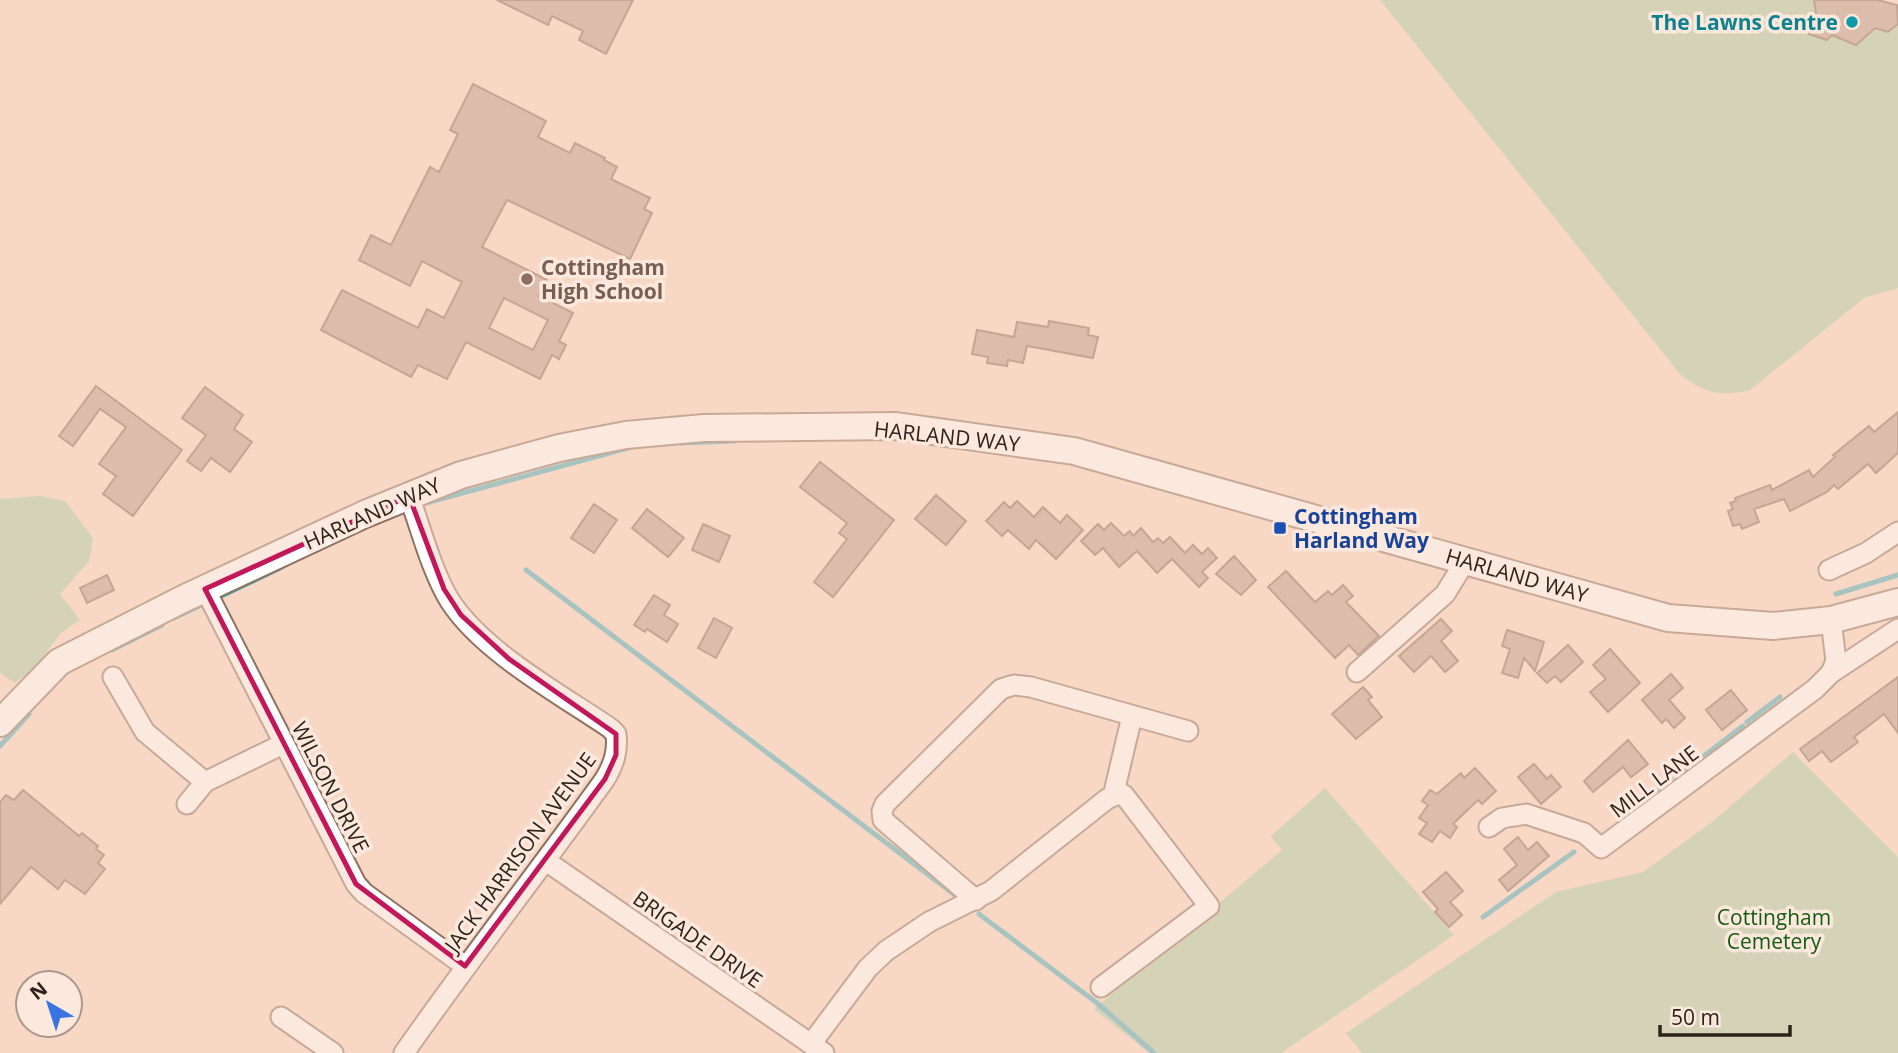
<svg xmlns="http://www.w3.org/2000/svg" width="1898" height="1053" font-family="'Open Sans',sans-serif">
<rect width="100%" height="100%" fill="#f8d7c5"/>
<g fill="#aacea6">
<path d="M1380,0H1814L1816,13L1806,21L1826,40L1832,35L1856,44L1875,28L1888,32L1898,24V288L1864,298L1750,390C1719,397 1704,393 1680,374Z"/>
<path d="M40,496L65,501L93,538L89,561L60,594L80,620L61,633L35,667L15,683L0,673V499Z"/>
<path d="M1793,752L1898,857V1053H1362L1346,1033L1556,892L1643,872L1712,822Z"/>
<path d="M1325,788L1454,935L1281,1053H1149L1094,1009L1282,850L1271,836Z"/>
</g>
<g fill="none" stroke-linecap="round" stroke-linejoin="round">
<g stroke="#45aeba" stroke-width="5">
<path d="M680,443L734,441"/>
<path d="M422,504L635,446"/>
<path d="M526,570L955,895"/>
<path d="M1836,594L1898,575"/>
<path d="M215,599L282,567"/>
<path d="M174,618L206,603"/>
<path d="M112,650L162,625"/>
<path d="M1747,722L1780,697"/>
<path d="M0,746L29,714"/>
<path d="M1679,775L1743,726"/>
<path d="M1627,815L1672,780"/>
<path d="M979,914L1097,1003L1154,1053"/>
<path d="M1483,917L1574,852"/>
</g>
</g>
<g fill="#ba9c8a" stroke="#876b5a" stroke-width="2" fill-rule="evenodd">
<path d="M497,0H633L606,54L579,40L583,31L552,16L548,25Z"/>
<path d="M1814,0H1878L1897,5L1898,24L1888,32L1875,28L1856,45L1832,35L1827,40L1809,34L1806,21L1816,13Z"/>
<path d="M473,84L546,121L538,137L570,153L575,143L605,158L604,160L617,167L611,179L650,198L644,209L652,213L630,259L507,200L482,247L547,280L539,296L573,313L559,341L566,345L559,359L552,355L540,379L466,342L447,379L418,365L411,377L321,330L342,290L418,328L427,309L444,318L462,282L422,261L410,286L359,260L371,235L391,245L430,167L439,172L458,134L450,130ZM504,298L548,320L533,350L489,328Z"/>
<path d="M1049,321L1089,328L1088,335L1098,337L1093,358L1027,346L1023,363L1008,360L1007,366L987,363L988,357L972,354L977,330L1014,337L1017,322L1048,327Z"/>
<path d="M96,386L182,450L133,516L103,494L116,476L99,464L126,427L100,409L73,446L59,436Z"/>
<path d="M205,387L243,415L234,429L252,442L230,472L211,458L201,471L187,461L206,435L182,418Z"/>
<path d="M1898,412V453L1876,473L1868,464L1838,489L1834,485L1827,492L1790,511L1784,499L1754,509L1759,522L1742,529L1740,524L1733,526L1728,511L1733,509L1730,503L1736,501L1735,498L1770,485L1772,490L1809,470L1813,477L1835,457L1833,455L1869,426L1874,432Z"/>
<path d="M820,462L894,520L833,597L814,582L847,539L839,533L847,523L800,487Z"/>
<path d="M936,495L966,521L946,545L915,519Z"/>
<path d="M1017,501L1034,517L1043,507L1060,523L1067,515L1083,530L1056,559L1036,540L1029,549L1008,530L1002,536L986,521L1004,502L1010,508Z"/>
<path d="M594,504L617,520L594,553L571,538Z"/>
<path d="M647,509L684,538L668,557L632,528Z"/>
<path d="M1111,523L1124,536L1130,531L1133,536L1141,528L1153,542L1158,538L1163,543L1170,537L1185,553L1193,545L1202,554L1208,548L1217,558L1202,572L1208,578L1199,587L1172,559L1157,573L1137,551L1119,567L1103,548L1095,555L1081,541L1098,524L1104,530Z"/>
<path d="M703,524L730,536L719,562L692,550Z"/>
<path d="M1234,556L1256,580L1241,595L1216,574Z"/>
<path d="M1286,571L1315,602L1328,591L1332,595L1343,585L1353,596L1346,602L1379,636L1358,655L1349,645L1335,658L1268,587Z"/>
<path d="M107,575L114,590L87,603L80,588Z"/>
<path d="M654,595L670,605L664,615L678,624L667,642L647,629L645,632L634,625Z"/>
<path d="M714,618L732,628L716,658L698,648Z"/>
<path d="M1441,619L1452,631L1441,641L1458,661L1445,672L1431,656L1414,672L1399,656Z"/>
<path d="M1507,630L1544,642L1535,671L1524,658L1518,678L1502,673L1510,649L1502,646Z"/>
<path d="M1568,645L1583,662L1561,682L1555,676L1547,683L1537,673Z"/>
<path d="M1610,649L1640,683L1608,712L1590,692L1606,679L1593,665Z"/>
<path d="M1671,674L1683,688L1669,700L1685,718L1674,728L1666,719L1662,723L1642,700Z"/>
<path d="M1898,677V733L1884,714L1854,737L1858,742L1831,762L1822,751L1809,761L1800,749Z"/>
<path d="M1363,687L1372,697L1368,700L1382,717L1356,739L1332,714Z"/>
<path d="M1731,690L1747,710L1722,730L1706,710Z"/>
<path d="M1628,740L1648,764L1631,777L1623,767L1593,792L1584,781Z"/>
<path d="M1534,764L1547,779L1551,775L1561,787L1541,804L1518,777Z"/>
<path d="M1475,768L1496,791L1482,804L1478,800L1453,824L1457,827L1450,838L1440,831L1432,842L1419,834L1427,823L1419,818L1428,805L1422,801L1430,790L1437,794L1461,773L1464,778Z"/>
<path d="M23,790L79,836L82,833L98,846L96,849L104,855L98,863L105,869L85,894L65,880L58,889L31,867L0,904V802L6,795L14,800Z"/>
<path d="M1518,837L1528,850L1537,842L1549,856L1508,891L1499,880L1517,865L1504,849Z"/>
<path d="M1446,872L1463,891L1450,902L1462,915L1449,927L1435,912L1438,909L1423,892Z"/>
</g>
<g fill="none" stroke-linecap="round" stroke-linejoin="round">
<defs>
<g id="minor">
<path d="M1829,570L1866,553L1898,532"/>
<path d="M205,589L356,884L364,893L465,966"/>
<path d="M1831,620L1836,661L1831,673"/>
<path d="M1357,672L1445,594L1466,560"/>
<path d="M113,677L145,732L205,782"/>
<path d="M1115,795V788L1132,716"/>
<path d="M187,804L205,782L283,744"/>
<path d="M1489,827L1502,818L1526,814L1584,833L1601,848L1815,689L1831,673L1898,629"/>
<path d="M546,861L824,1053"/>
<path d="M976,900L883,820L882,811L885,804L1001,689L1014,685L1031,687L1188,731"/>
<path d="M281,1017L333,1053"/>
<path d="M811,1044L868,968L886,951L929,922L991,891L1107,799L1120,793L1124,795L1209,906L1101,987"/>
<path d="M404,1053C469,960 539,871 605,779C614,764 618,751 616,734L610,728C560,694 483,652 450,601C432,572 421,529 409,496"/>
</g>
<path id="secondary" d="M0,723L59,662L183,599L365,514L461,475L559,448L626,435L704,428L896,426L1074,451L1668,618L1773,626L1831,620L1898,602"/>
</defs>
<use href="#minor" stroke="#8f7261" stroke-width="23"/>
<use href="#secondary" stroke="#8f7261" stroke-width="30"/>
<use href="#minor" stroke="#fff" stroke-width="19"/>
<use href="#secondary" stroke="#fff" stroke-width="26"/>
</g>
<path d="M0 0H1898V1053H0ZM409,496L444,589L461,615L509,659L616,734V755L605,779L465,966L356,884L205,589Z" fill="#f8d7c5" fill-opacity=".55" fill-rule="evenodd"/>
<path fill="none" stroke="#c2185b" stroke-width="5" stroke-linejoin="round" d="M409,496L444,589L461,615L509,659L616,734V755L605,779L465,966L356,884L205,589Z"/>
<circle fill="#0f9aa8" stroke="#fce8dc" stroke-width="2.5" cx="1852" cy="22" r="7"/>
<circle fill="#8d6e63" stroke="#fce8dc" stroke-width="2.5" cx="527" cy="279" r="7"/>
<rect fill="#1a4fb4" stroke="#fce8dc" stroke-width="2.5" x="1273" y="521" width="14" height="14" rx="3.5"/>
<g text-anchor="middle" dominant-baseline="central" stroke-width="7" stroke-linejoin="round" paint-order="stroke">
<g font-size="21" font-weight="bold" fill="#0d838f" stroke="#fce8dc" text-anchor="end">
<text x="1838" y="22">The Lawns Centre</text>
</g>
<g font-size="21" font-weight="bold" fill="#785e54" stroke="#fce8dc" text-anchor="start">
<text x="541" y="267">Cottingham<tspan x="541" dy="24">High School</tspan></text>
</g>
<g font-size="21" fill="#2e231c" stroke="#fce8dc">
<text transform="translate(947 436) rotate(6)">HARLAND WAY</text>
<text transform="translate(372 513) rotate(-24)">HARLAND WAY</text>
<text transform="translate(1517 575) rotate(16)">HARLAND WAY</text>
<text transform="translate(1654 781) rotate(-37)">MILL LANE</text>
<text transform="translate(331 787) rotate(63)">WILSON DRIVE</text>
<text transform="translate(520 852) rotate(-54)">JACK HARRISON AVENUE</text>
<text transform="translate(698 939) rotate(35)">BRIGADE DRIVE</text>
</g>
<g font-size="21" font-weight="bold" fill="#164399" stroke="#fce8dc" text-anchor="start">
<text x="1294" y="516">Cottingham<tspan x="1294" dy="24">Harland Way</tspan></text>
</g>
<g font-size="21" fill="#135c12" stroke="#fce8dc">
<text x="1774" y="917">Cottingham<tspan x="1774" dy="24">Cemetery</tspan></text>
</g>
</g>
<g transform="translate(49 1004) rotate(321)"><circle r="33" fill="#fce8dc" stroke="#aa998f" stroke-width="2"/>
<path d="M0-5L12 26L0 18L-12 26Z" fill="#3875e3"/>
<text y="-10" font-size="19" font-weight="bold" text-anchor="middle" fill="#2e231c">N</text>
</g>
<path d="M1660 1025v10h130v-10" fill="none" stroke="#2e231c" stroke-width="3.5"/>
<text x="1671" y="1025" font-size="21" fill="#2e231c" stroke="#fce8dc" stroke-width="5" paint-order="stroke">50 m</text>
</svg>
